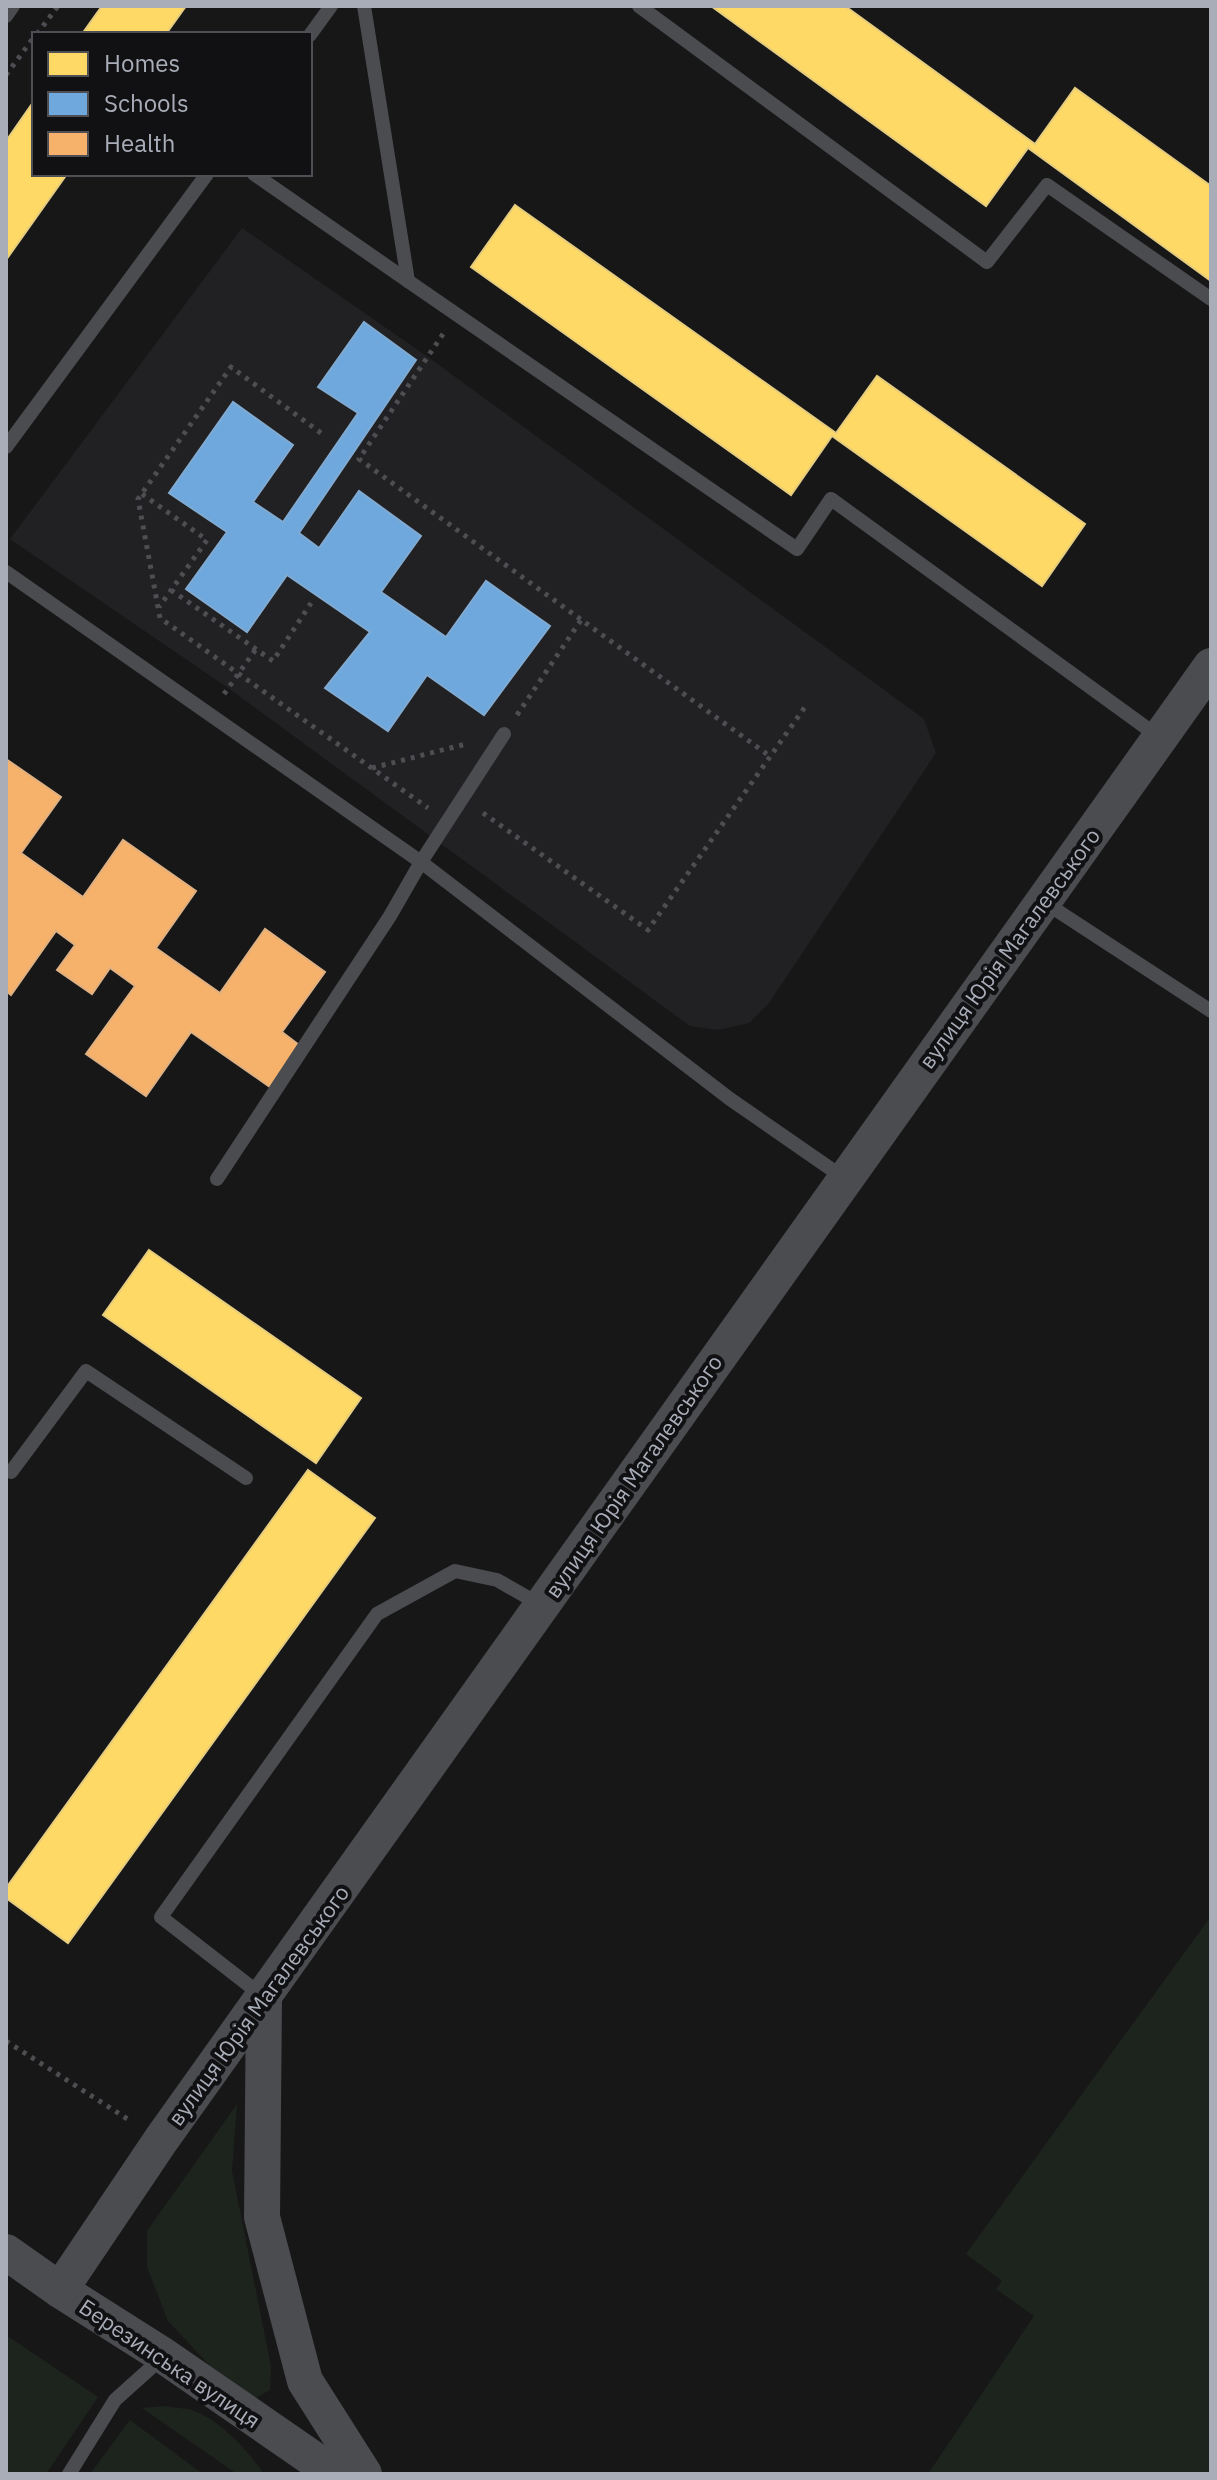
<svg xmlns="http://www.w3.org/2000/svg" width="1217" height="2480" font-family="'IBM Plex Sans',sans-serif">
<rect width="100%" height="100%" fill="#171717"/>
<path fill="#212123" d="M242,228L428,357L924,719L936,753L769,1003L749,1023L718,1030L690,1026L228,688L10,539Z"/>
<g fill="#1d241e">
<path d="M1211,1916V2474H928L1034,2316L996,2289L1002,2281L966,2254Z"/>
<path d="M237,2104L232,2171L271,2366L270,2390L256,2398L210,2366L168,2321L147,2267V2231Z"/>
<path d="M6,2335L98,2397L46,2474H6Z"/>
<path d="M166,2406C174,2408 184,2408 192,2410C220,2420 248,2450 264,2474H237L142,2408Z"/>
<path d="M130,2420L203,2474H90Z"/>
</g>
<g fill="#ffd966" stroke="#e5cc7f" stroke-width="2">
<path d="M102,6H186L166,34H82Z"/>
<path d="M711,6H845L1035,144L1075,88L1211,186V281L1028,148L986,206Z"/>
<path d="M34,101V174H67L6,260V141Z"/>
<path d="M515,205L836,433L877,376L1085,524L1042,586L832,436L791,495L471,267Z"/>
<path d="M149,1250L361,1398L316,1463L103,1315Z"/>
<path d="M308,1470L375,1518L68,1943L6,1898V1888Z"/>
</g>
<path fill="#6fa8dc" stroke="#80aad1" stroke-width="2" d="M364,322L416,360L299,533L319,548L359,491L421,536L381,592L446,637L486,581L550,626L484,715L427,675L388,731L325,688L370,632L287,575L247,632L186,589L227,532L169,493L233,402L293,445L253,502L283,522L358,413L318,387Z"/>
<path fill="#f6b26b" stroke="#dfb082" stroke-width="2" d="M6,759L61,797L21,853L83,897L123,840L196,891L156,948L220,993L265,929L325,972L282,1032L299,1045L270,1087L191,1032L146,1096L86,1054L135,986L110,968L92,994L57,970L75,945L56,931L11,995L6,991Z"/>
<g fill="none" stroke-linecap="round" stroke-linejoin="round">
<g stroke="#4d4e52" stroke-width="5" stroke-dasharray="4 6" stroke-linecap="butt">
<path d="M37,34L58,6"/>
<path d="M6,75L34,37"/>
<path d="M443,334L359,459L771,757"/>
<path d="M321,433L231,367L138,499L160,618L428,808"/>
<path d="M142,494L207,540L159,607"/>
<path d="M171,590L273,661L311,603"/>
<path d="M224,694L256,649"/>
<path d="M517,715L581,620"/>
<path d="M372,768L466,744"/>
<path d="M483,813L648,930L805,707"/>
<path d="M6,2041L129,2120"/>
</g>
<g stroke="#4b4c50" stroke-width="14">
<path d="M364,6L408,281L797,549L831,499L1159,737"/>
<path d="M639,6L987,262L1047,185L1211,299"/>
<path d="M6,16L13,6"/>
<path d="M310,35L331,6"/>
<path d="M254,174L408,281"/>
<path d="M6,447L207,174"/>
<path d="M6,572L421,862L730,1099L844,1178"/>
<path d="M1044,902L1211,1011"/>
<path d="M217,1179L390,916L421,862L504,734"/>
<path d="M11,1472L86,1371L246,1478"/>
<path d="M264,1997L161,1917L377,1614L455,1571L497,1580L541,1605"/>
<path d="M69,2474L115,2400L164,2356"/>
</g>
<g stroke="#4b4c50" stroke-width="36">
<path d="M264,1997L262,2217L305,2381L364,2474"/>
<path d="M6,2252L60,2290L164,2356L335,2474"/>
<path d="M60,2290L161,2140L1211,666"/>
</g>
</g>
<g text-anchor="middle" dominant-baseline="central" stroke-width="8" stroke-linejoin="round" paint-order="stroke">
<g font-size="22" fill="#a8adb8" stroke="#111113">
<text transform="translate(1009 948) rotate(-54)">вулиця Юрія Магалевського</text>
<text transform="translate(633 1476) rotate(-55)">вулиця Юрія Магалевського</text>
<text transform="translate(258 2005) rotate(-54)">вулиця Юрія Магалевського</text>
<text transform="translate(170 2363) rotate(34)">Березинська вулиця</text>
</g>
</g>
<rect width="1217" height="2480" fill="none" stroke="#a8adb8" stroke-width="16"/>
<rect x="32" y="32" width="280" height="144" fill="#111113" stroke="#4d4f55" stroke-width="2"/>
<rect x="48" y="52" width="40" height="24" fill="#ffd966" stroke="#4d4f55" stroke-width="2"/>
<text x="104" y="72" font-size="24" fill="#a8adb8">Homes</text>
<rect x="48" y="92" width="40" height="24" fill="#6fa8dc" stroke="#4d4f55" stroke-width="2"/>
<text x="104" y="112" font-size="24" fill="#a8adb8">Schools</text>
<rect x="48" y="132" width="40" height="24" fill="#f6b26b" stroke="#4d4f55" stroke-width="2"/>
<text x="104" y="152" font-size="24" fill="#a8adb8">Health</text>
</svg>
